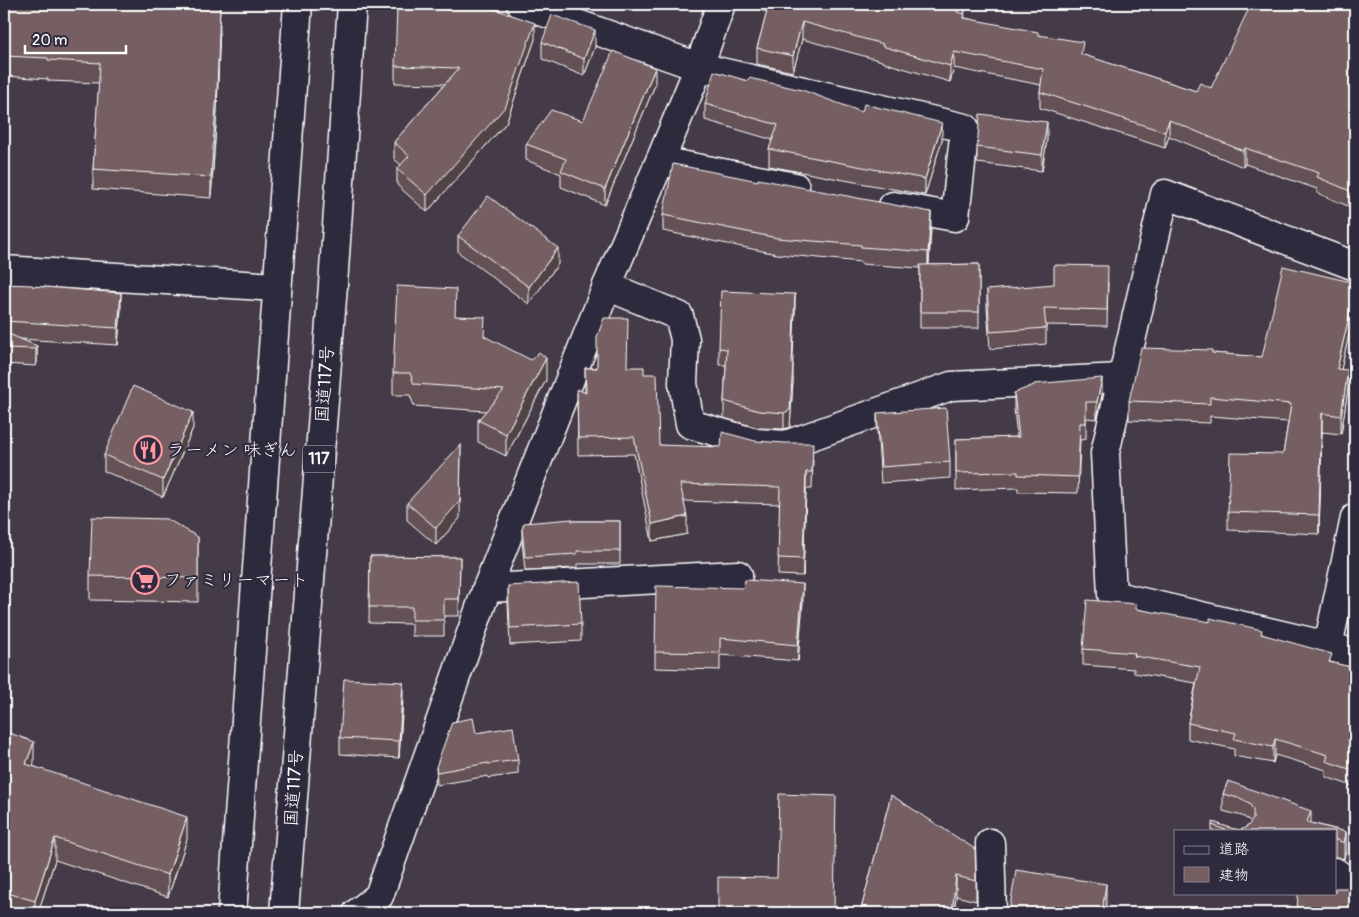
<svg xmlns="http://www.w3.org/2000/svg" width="1359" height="917" font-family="Pangolin,'Klee One',sans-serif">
<rect width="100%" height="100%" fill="#443a48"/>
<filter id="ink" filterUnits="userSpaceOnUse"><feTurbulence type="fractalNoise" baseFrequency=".02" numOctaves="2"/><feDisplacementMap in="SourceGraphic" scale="10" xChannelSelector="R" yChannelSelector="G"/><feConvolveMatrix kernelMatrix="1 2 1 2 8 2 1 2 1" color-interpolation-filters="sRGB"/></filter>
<g filter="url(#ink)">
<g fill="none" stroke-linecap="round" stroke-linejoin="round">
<defs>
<g id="minor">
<path d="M521,4L699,67L965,128L955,217L893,206"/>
<path d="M660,161L795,187"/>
<path d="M1355,266L1165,194L1105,453L1112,595L1328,646L1355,654"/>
<path d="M4,270L277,287"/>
<path d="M607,286L679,316L685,339L683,383L690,424L756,443L786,445L951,386L1121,378"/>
<path d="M487,588L738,575"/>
<path d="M1328,646L1355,518"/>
<path d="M990,843L992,913"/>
<path d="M1335,872L1355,888"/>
<path d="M357,913L379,896L487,588L607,286L660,161L699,67L721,4"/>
</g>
<g id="highway">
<path d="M232,913L298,4"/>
<path d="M284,913L333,285L352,4"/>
</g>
</defs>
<use href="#minor" stroke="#fff" stroke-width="31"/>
<use href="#highway" stroke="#fff" stroke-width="31"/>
<use href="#minor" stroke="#2f2a3d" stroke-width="28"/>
<use href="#highway" stroke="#2f2a3d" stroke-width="28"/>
</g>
<g fill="#645154" stroke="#fff">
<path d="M4,4L220,24L217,111L211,198L93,189V169L99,83L48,81V79L4,76Z"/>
<path d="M743,4H968L964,14L965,18L1038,35L1083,55L1196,91L1211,88L1267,9L1355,4V209L1317,193V189L1245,164L1243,167L1169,136L1165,148L1040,108V92L1041,85L954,68L950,82L882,62V61L802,39L793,72L757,64V48L767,12L743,5Z"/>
<path d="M535,39L506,123L427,212L397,185V169L401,165L394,159V142L445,84L395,83V66Z"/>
<path d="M542,42L595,47L584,76L542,59Z"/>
<path d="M655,85L605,205L561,187V174L526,160V144L583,121Z"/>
<path d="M705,104L862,112L942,140L925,195L769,166V149L773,140L705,120Z"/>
<path d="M1047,139L1042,171L977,163V147Z"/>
<path d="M663,215L931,228L929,265L979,264V328H920V268L861,264V262L777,254L663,231Z"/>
<path d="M458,236L558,264L529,304L458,252Z"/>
<path d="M1108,282L1107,326L1046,325V344L990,349L987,307V290Z"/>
<path d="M4,284L32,286L121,309L118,345L20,339L37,346V362L36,366L4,364Z"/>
<path d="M1355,308L1341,369L1348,389L1341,434L1322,432L1319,534L1228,530V512L1283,454L1288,422L1210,416V423L1129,420V401L1212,353L1262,357Z"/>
<path d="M795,310L792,364L793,381L790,427L784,429L759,428L724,418V401L726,365H719V348Z"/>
<path d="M456,316L546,380L506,456L478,442V420L486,411L414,406L410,395H393V373Z"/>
<path d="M627,367L644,374L659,445L813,460L812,489H806L803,576L778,575L780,504L684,501L687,534L652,541L634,454L578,455L577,389L585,393V368Z"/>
<path d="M1014,393L1102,395L1097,419L1086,418V439L1080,440L1078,493L1018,492V488L956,490V439L1017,437L1014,409Z"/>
<path d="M877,413L950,462V478L881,483L877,429Z"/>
<path d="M193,428L163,497L104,471V455Z"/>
<path d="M407,503L460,518L436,545L407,520Z"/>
<path d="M572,521H620V564H577V568L525,570L522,542V529Z"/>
<path d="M198,537V602L90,600V576Z"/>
<path d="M370,556L460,557L459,616H444V636H412V624L369,623Z"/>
<path d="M508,586L581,624V641L510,645L508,603Z"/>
<path d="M803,601L798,661L720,655V670L655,668V652Z"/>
<path d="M1136,609L1262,634L1332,663L1355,668V787L1326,777V770L1275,755L1273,763L1234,756V749L1188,739V723L1196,683L1134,673V669L1083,665V649Z"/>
<path d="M403,699L399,758L340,754V738Z"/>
<path d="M4,731L34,763L33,766L187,839L168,897L55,860L38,913H4Z"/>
<path d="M476,733L518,760V774L488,778V776L437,785L436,767Z"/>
<path d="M1228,781L1311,823L1346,832V849L1344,859L1337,857H1335V831H1212V825L1234,829L1241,830L1248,826L1251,823L1249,820L1242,816L1223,811V794Z"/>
<path d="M891,795L976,881V901L956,896L954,913H860Z"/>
</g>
<g fill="#514245" stroke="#fff">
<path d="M220,4L217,111L211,198V177Z"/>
<path d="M961,4H968L957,28V12Z"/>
<path d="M802,22V39L793,72V56Z"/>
<path d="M535,23V39L506,123L427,212V195Z"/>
<path d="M595,30V47L584,76V59Z"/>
<path d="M954,52V68L950,82V66Z"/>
<path d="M655,68V85L605,205V189Z"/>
<path d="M1169,120V136L1165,148V132Z"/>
<path d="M1047,122V139L1042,171V155Z"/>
<path d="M942,123V140L925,195V179Z"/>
<path d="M1245,148V164L1243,167V151Z"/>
<path d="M931,212V228L928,268V252Z"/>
<path d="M558,248V264L529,304V287Z"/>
<path d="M1355,290V308L1337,387V369Z"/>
<path d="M121,293V309L118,345V328Z"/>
<path d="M795,294V310L792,380V364Z"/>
<path d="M37,346V362L36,366V349Z"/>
<path d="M546,358V380L506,456V434Z"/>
<path d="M793,364V381L790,427L784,429V413Z"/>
<path d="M1348,370V389L1341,434V416Z"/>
<path d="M1102,378V395L1097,419V402Z"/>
<path d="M193,412V428L163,497V480Z"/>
<path d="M1322,413V432L1319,534V515Z"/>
<path d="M461,444L460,518L436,545V528Z"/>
<path d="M806,472V489L803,576V559Z"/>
<path d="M687,516V534L652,541V524Z"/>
<path d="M803,584V601L798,661V645Z"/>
<path d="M403,682V699L399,758V741Z"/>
<path d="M1275,739V755L1273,763V747Z"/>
<path d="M34,742V763L26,785V764Z"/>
<path d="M1311,811V827L1307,822Z"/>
<path d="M187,817V839L168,897V875Z"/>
<path d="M1346,832V849L1344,859V843Z"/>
<path d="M55,838V860L38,913H35V901Z"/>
<path d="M956,876V896L954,913H952Z"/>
<path d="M1106,884V913H1102Z"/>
</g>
<g fill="#745e62" stroke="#fff">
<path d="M4,4H220L217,91L211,177L93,169L100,63L48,60V58L4,56Z"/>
<path d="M475,4H480L535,23L506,106L427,195L397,169L409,156L394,142L459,68L395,66L397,5L474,8Z"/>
<path d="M769,4H961L957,12L965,14L964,18L1038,32V35L1083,42L1081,54L1196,91L1200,83L1211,88L1251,4H1254L1267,9L1269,4H1355V193L1317,177L1319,173L1245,148L1243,151L1169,120L1165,132L1040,92L1043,69L954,52L950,66L882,46L883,44L802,22L793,56L757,48Z"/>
<path d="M552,15L595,30L584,59L542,42Z"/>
<path d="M613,51L655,68L605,189L561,171L566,159L526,144L551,110L583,121Z"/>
<path d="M714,71L748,81L749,78L802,90L862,112L864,104L942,123L925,179L769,149L778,125L705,104Z"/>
<path d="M980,114L1047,122L1042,155L977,147Z"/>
<path d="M673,164L758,181V179L931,212L928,252L861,247V245L777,238L663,215Z"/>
<path d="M488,196L558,248L529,287L458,236Z"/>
<path d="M979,264V312H920V265Z"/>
<path d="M1054,265L1108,266L1107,310L1044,308L1046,328L990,332L987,290L1054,284Z"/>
<path d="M1283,266L1355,283V290L1337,369L1348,370L1341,416L1322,413L1319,515L1228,512L1230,453L1283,454L1291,404L1210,397V404L1129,401L1141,348L1212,350V353L1262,357Z"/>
<path d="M4,284L32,285V286L121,293L118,328L4,321Z"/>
<path d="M397,286L456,289L455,316L485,317L484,336L531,360L539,352L546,358L506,434L478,420L504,390L414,384L410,373H393Z"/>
<path d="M721,291L795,294L792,364H793L790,410L784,413L759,411L724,401L727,349L719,348Z"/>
<path d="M604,318H628L627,367H644V374H657L659,445L721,447L722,432L755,441L785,443H813L812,472H806L803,559L778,558L780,487L680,484L687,516L652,524L634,437L578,438L577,389L586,393L585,368H597V337Z"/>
<path d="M4,332L37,346L36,349L4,348Z"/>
<path d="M1102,378L1097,402H1086V423H1080L1078,477L1018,475V472L956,473V439L1019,437L1014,393L1034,385V384Z"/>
<path d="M133,386L193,412L163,480L104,455Z"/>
<path d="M946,408L950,462L881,467L877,413Z"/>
<path d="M461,444L460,501L436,528L407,503Z"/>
<path d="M92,517L167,519L198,537V578L90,576Z"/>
<path d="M572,519V521H620V551H577V554L525,557L522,529L524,523Z"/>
<path d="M370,556L460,557L459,599H444V620H412V607H369Z"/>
<path d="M745,580L803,584L798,645L720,638V653L655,652L656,586L744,588Z"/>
<path d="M579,582L581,624L510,628L508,586Z"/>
<path d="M1087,600L1136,604V609L1210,622V618L1262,630L1261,634L1332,654L1329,662L1355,668V771L1326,761L1328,755L1275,739L1273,747L1234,739L1236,733L1188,723L1200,667L1134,656L1135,653L1083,649Z"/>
<path d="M344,679L403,682L399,741L340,738Z"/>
<path d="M473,718L476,733L513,727L518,760L488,764V763L437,772L436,767L452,722Z"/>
<path d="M4,731L34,742L26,764L187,817L168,875L55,838L35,901L4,892Z"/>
<path d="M1228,781L1311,811L1307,822L1346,832L1344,843L1337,840H1335V831H1228L1212,825L1213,822L1234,829L1241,830L1248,826L1253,819V810L1249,803L1242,799L1223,794Z"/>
<path d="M779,794L836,796L834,913H718V877L777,878Z"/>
<path d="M891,795L975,849L976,881L956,876L952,913H860Z"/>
<path d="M1016,870L1106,884L1102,913H1009Z"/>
<path d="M1335,888H1353V913H1297L1298,893H1335Z"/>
</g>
</g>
<defs>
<symbol id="restaurant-ring" viewBox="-11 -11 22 22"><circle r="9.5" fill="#2f2a3d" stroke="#ff9aa2" stroke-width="1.5"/><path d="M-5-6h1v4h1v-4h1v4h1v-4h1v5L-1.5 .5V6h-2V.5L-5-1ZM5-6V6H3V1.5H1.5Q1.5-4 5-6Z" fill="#ff9aa2"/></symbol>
<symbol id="supermarket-ring" viewBox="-11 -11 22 22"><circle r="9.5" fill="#2f2a3d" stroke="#ff9aa2" stroke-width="1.5"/><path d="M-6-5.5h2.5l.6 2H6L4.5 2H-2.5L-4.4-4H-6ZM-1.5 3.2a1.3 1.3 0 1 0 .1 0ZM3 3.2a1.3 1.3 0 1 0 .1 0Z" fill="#ff9aa2"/></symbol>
</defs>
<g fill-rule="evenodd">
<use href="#restaurant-ring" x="132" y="434" width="32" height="32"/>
<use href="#supermarket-ring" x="129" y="564" width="32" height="32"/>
</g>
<g text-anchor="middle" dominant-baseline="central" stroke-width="4" stroke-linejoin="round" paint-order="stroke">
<rect fill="#2f2a3d" stroke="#c1bfc5" stroke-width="1" x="303" y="445.5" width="32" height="27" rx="4"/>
<g font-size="16" font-weight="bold" fill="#fff">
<text x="319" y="459">117</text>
</g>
<g font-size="18" fill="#fff" stroke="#2f2a3d">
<text transform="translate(325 384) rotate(-86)">国道117号</text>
<text transform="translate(294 788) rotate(-86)">国道117号</text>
</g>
<g font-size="18" fill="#fff" stroke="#2f2a3d" text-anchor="start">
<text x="167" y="450">ラーメン 味ぎん</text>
<text x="164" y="580">ファミリーマート</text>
</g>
</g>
<rect width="1359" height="917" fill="none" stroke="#2f2a3d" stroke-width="20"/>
<rect x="10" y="10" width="1339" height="897" fill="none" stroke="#fff" stroke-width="2" filter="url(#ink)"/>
<rect x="1174" y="830" width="162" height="65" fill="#2f2a3d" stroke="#827f8b"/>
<rect x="1184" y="846" width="25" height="8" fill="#2f2a3d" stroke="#827f8b"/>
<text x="1219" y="854" font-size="15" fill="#ffffff">道路</text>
<rect x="1184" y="867" width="25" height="15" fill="#745e62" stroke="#827f8b"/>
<text x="1219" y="880" font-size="15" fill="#ffffff">建物</text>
<path d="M25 45v8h101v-8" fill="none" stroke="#ffffff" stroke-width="2.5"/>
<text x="32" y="45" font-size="15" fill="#ffffff" stroke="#2f2a3d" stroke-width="4" paint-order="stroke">20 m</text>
</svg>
